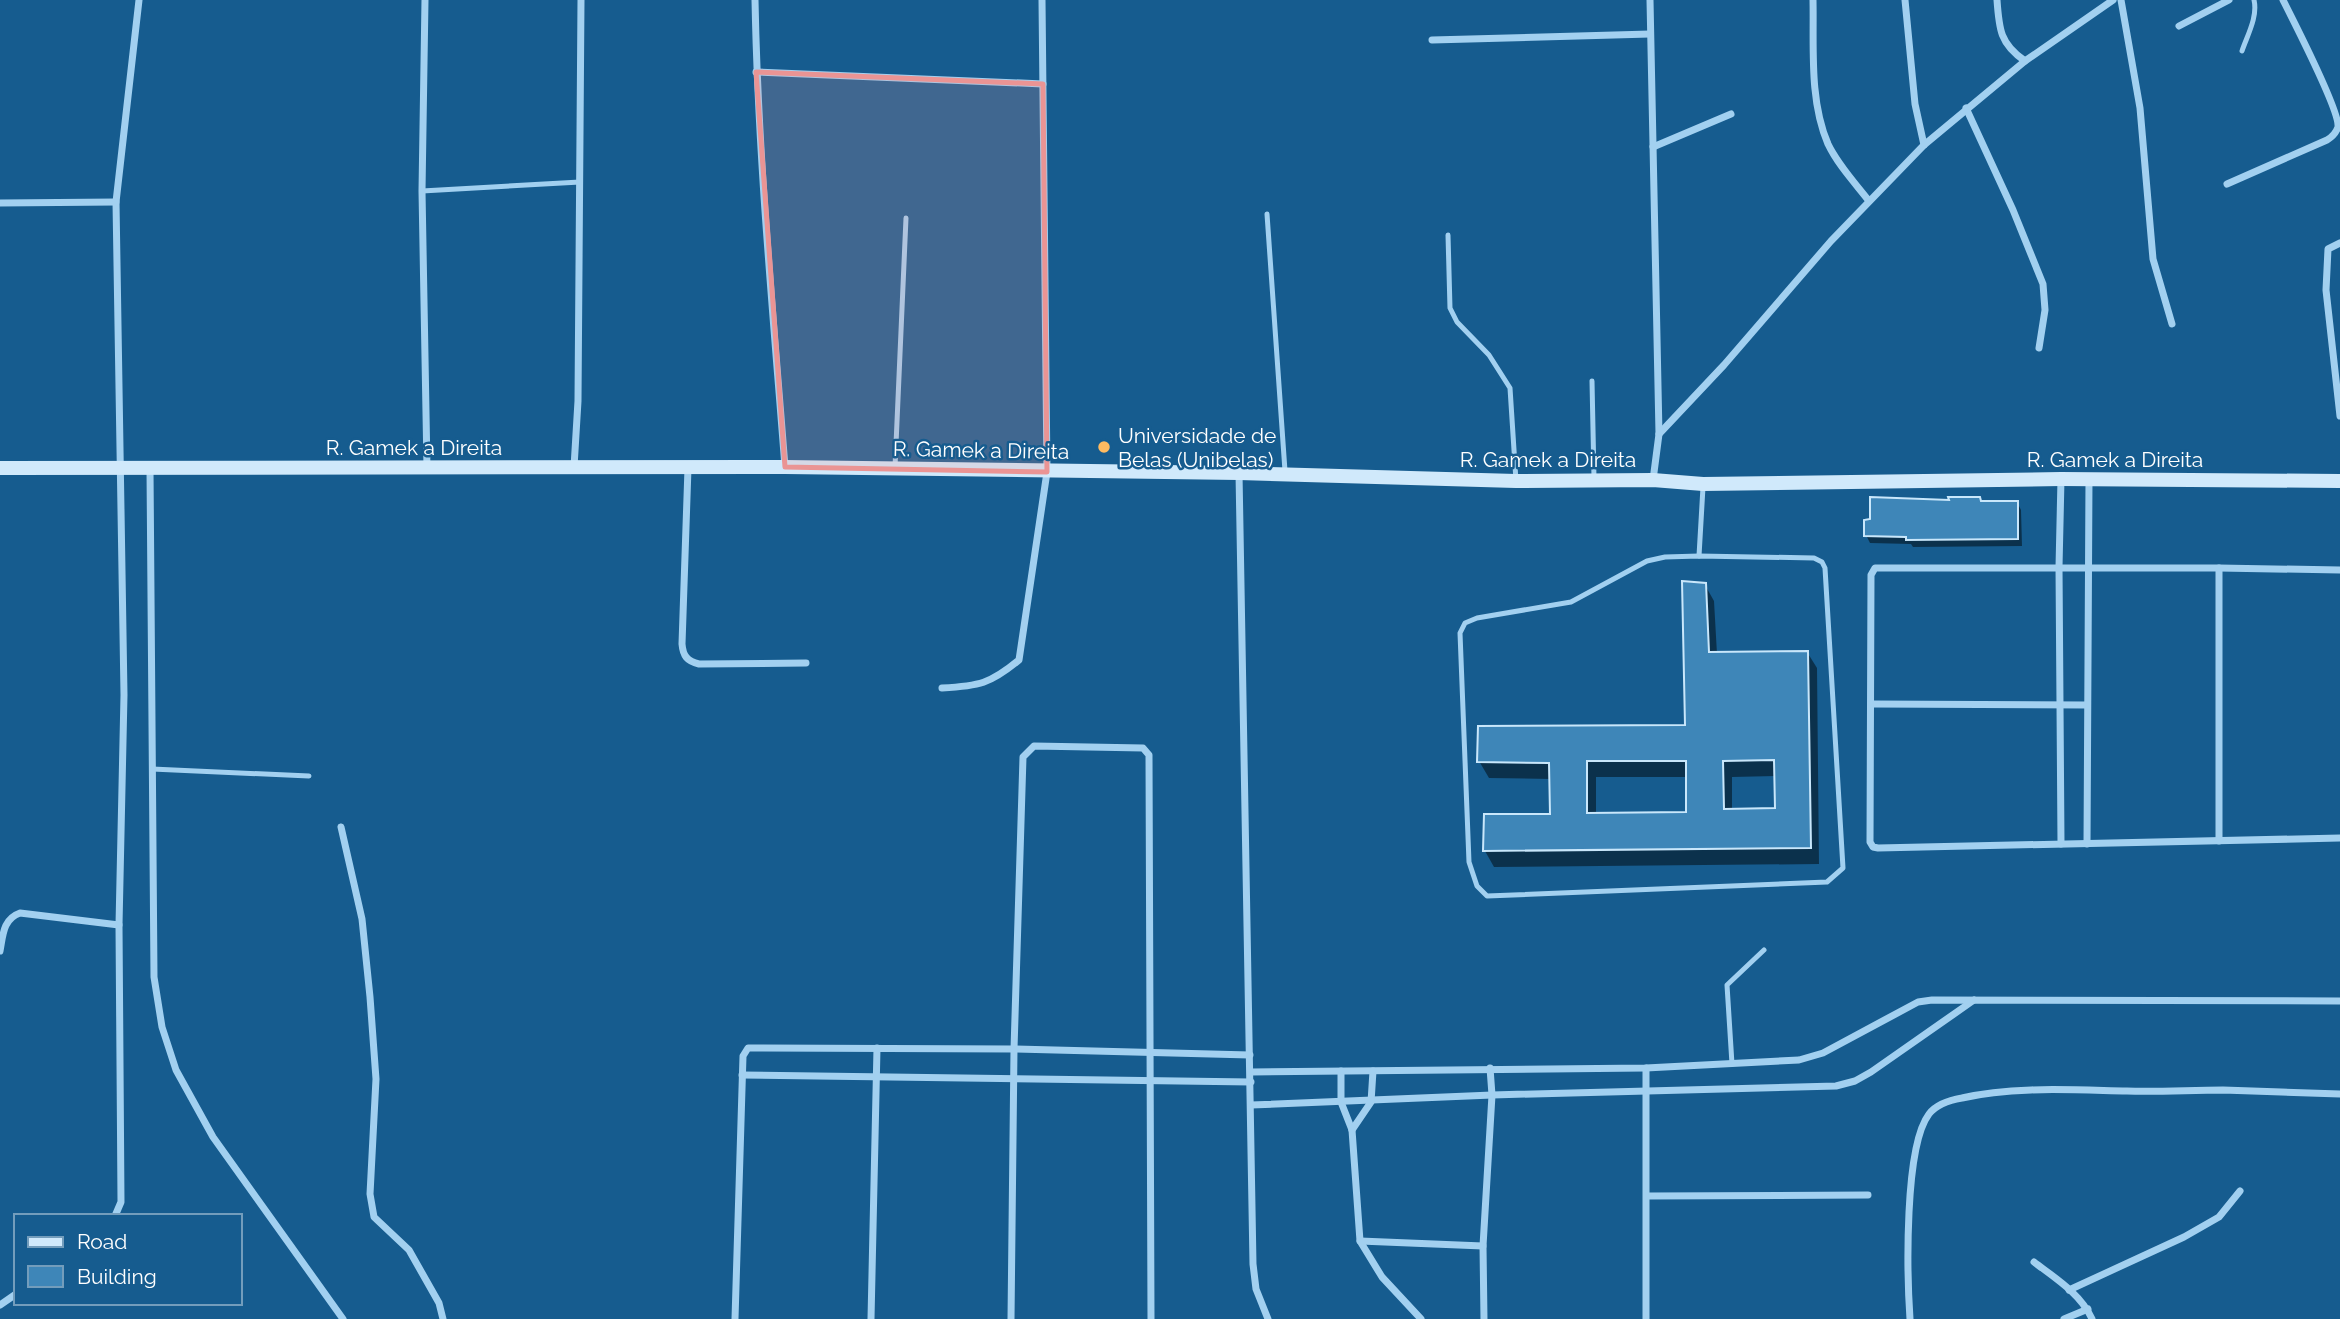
<svg xmlns="http://www.w3.org/2000/svg" width="2340" height="1319" font-family="Raleway,sans-serif">
<rect width="100%" height="100%" fill="#165c8f"/>
<g fill="#0007" fill-rule="evenodd">
<path d="M2017,502L2021,510L2022,546L1913,547L1911,544L1870,543L1866,535L1981,503Z"/>
<path d="M1705,585L1714,601L1717,654L1807,652L1817,668L1819,864L1494,867L1485,851L1552,816L1551,779L1489,778L1479,761L1687,727ZM1776,776V810L1732,811V777ZM1596,777H1688V814L1596,815Z"/>
</g>
<g fill="#3e86b8" stroke="#c9e7fb" stroke-width="2" fill-rule="evenodd">
<path d="M1870,497L1949,500L1948,497H1980L1981,501H2018V539L1906,540V537L1864,536V520L1870,519Z"/>
<path d="M1682,581L1706,583L1709,652L1808,651L1811,848L1483,851L1484,814H1550L1549,763L1477,762L1478,726L1685,725ZM1774,760L1775,808L1724,809L1723,761ZM1587,761H1686V812L1587,813Z"/>
</g>
<g fill="none" stroke-linecap="round" stroke-linejoin="round">
<g stroke="#a2d0f0" stroke-width="5">
<path d="M2242,51C2247,36 2258,17 2254,0"/>
<path d="M422,191L580,182"/>
<path d="M1267,214L1285,471"/>
<path d="M1448,235L1450,308L1457,322L1489,355L1510,388L1516,481"/>
<path d="M1592,381L1594,478"/>
<path d="M895,467L906,218"/>
<path d="M1699,556L1814,558L1822,562L1825,568L1843,868L1827,882L1487,896L1477,886L1469,862L1460,633L1465,623L1477,618L1571,602L1647,561L1665,557Z"/>
<path d="M1699,556L1703,487"/>
<path d="M152,769L309,776"/>
<path d="M1732,1064L1727,985L1764,950"/>
</g>
<g stroke="#a2d0f0" stroke-width="7">
<path d="M425,0L422,191L427,468"/>
<path d="M755,0C758,156 773,312 785,467"/>
<path d="M1650,0L1659,434L1653,480"/>
<path d="M1813,0C1814,46 1809,100 1828,144C1838,165 1855,183 1869,201"/>
<path d="M1905,0L1915,104L1924,145"/>
<path d="M1997,0C1999,29 2000,44 2025,61"/>
<path d="M2121,0L2140,108L2153,259L2172,324"/>
<path d="M2179,26L2229,0"/>
<path d="M1432,40L1650,34"/>
<path d="M756,72L1043,84"/>
<path d="M1966,108L2013,210L2043,284L2045,310L2039,348"/>
<path d="M1653,147L1731,114"/>
<path d="M2227,184L2327,140C2332,137 2336,133 2338,127C2340,111 2293,20 2283,0"/>
<path d="M0,203L116,202"/>
<path d="M2340,243L2328,249L2326,290L2340,416"/>
<path d="M1659,434L1724,365L1831,241L1924,145L2025,61L2113,0"/>
<path d="M574,467L578,401L581,0"/>
<path d="M688,468L682,644C683,656 687,661 699,664L806,663"/>
<path d="M150,469L154,977L162,1027L176,1070L213,1137L343,1319"/>
<path d="M1239,473L1253,1264L1256,1289L1268,1319"/>
<path d="M2219,568V841"/>
<path d="M2340,570L2219,568H1875L1871,575L1870,842L1873,847L1878,848L2340,838"/>
<path d="M942,688C979,686 990,684 1019,660L1047,472L1042,0"/>
<path d="M1872,704L2087,705"/>
<path d="M341,827L362,919L370,997L376,1079L370,1194L374,1217L409,1250L439,1303L443,1319"/>
<path d="M2061,844L2059,567L2061,479"/>
<path d="M2087,844L2089,479"/>
<path d="M0,951C3,935 3,919 20,913L119,925"/>
<path d="M1646,1068V1319"/>
<path d="M1341,1071V1102L1352,1130L1360,1241L1382,1277L1421,1319"/>
<path d="M1251,1072L1646,1068L1799,1060L1823,1053L1918,1002L1932,1000L2340,1001"/>
<path d="M742,1075L1251,1082"/>
<path d="M1251,1105L1492,1095L1836,1086L1855,1081L1871,1072L1974,1000"/>
<path d="M1352,1130L1371,1102L1373,1071"/>
<path d="M1647,1196L1868,1195"/>
<path d="M115,1216L121,1202L119,925L124,695L116,202L139,0"/>
<path d="M1360,1241L1483,1246"/>
<path d="M2034,1262C2055,1278 2081,1294 2092,1319"/>
<path d="M2069,1290L2184,1237L2219,1217L2240,1191"/>
<path d="M0,1305L16,1294"/>
<path d="M735,1319L743,1056L748,1048L1014,1049L1250,1055"/>
<path d="M871,1319L877,1048"/>
<path d="M1011,1319L1014,1049L1023,757L1034,746L1143,748L1149,755L1151,1319"/>
<path d="M1484,1319L1483,1246L1492,1095L1490,1068"/>
<path d="M1910,1319C1907,1275 1904,1147 1929,1114C1936,1105 1950,1100 1962,1098C2012,1086 2075,1090 2127,1091C2159,1092 2191,1090 2223,1090C2262,1091 2301,1093 2340,1094"/>
<path d="M2064,1319L2088,1309"/>
</g>
<path stroke="#d0e9fb" stroke-width="14" d="M0,468L785,467L1239,473L1516,481L1653,480L1703,484L2061,479L2340,481"/>
</g>
<path fill="#ea9494" fill-opacity="0.2" stroke="#ea9494" stroke-width="5" stroke-linejoin="round" d="M756,72L1043,84L1047,472L785,467Z"/>
<circle fill="#ffbb61" stroke="#165c8f" stroke-width="2.5" cx="1104" cy="447" r="7"/>
<g text-anchor="middle" dominant-baseline="central" stroke-width="5" stroke-linejoin="round" paint-order="stroke">
<g font-size="21" fill="#fff" stroke="#165c8f" text-anchor="start">
<text x="1118" y="435">Universidade de<tspan x="1118" dy="24">Belas (Unibelas)</tspan></text>
</g>
<g font-size="21" fill="#fff" stroke="#165c8f">
<text x="414" y="447">R. Gamek a Direita</text>
<text transform="translate(981 450) rotate(1)">R. Gamek a Direita</text>
<text x="1548" y="459">R. Gamek a Direita</text>
<text x="2115" y="459">R. Gamek a Direita</text>
</g>
</g>
<rect x="14" y="1214" width="228" height="91" fill="#165c8f" stroke="#739dbc" stroke-width="2"/>
<rect x="28" y="1237" width="35" height="10" fill="#d0e9fb" stroke="#739dbc" stroke-width="2"/>
<text x="77" y="1249" font-size="21" fill="#ffffff">Road</text>
<rect x="28" y="1266" width="35" height="21" fill="#3e86b8" stroke="#739dbc" stroke-width="2"/>
<text x="77" y="1284" font-size="21" fill="#ffffff">Building</text>
</svg>
